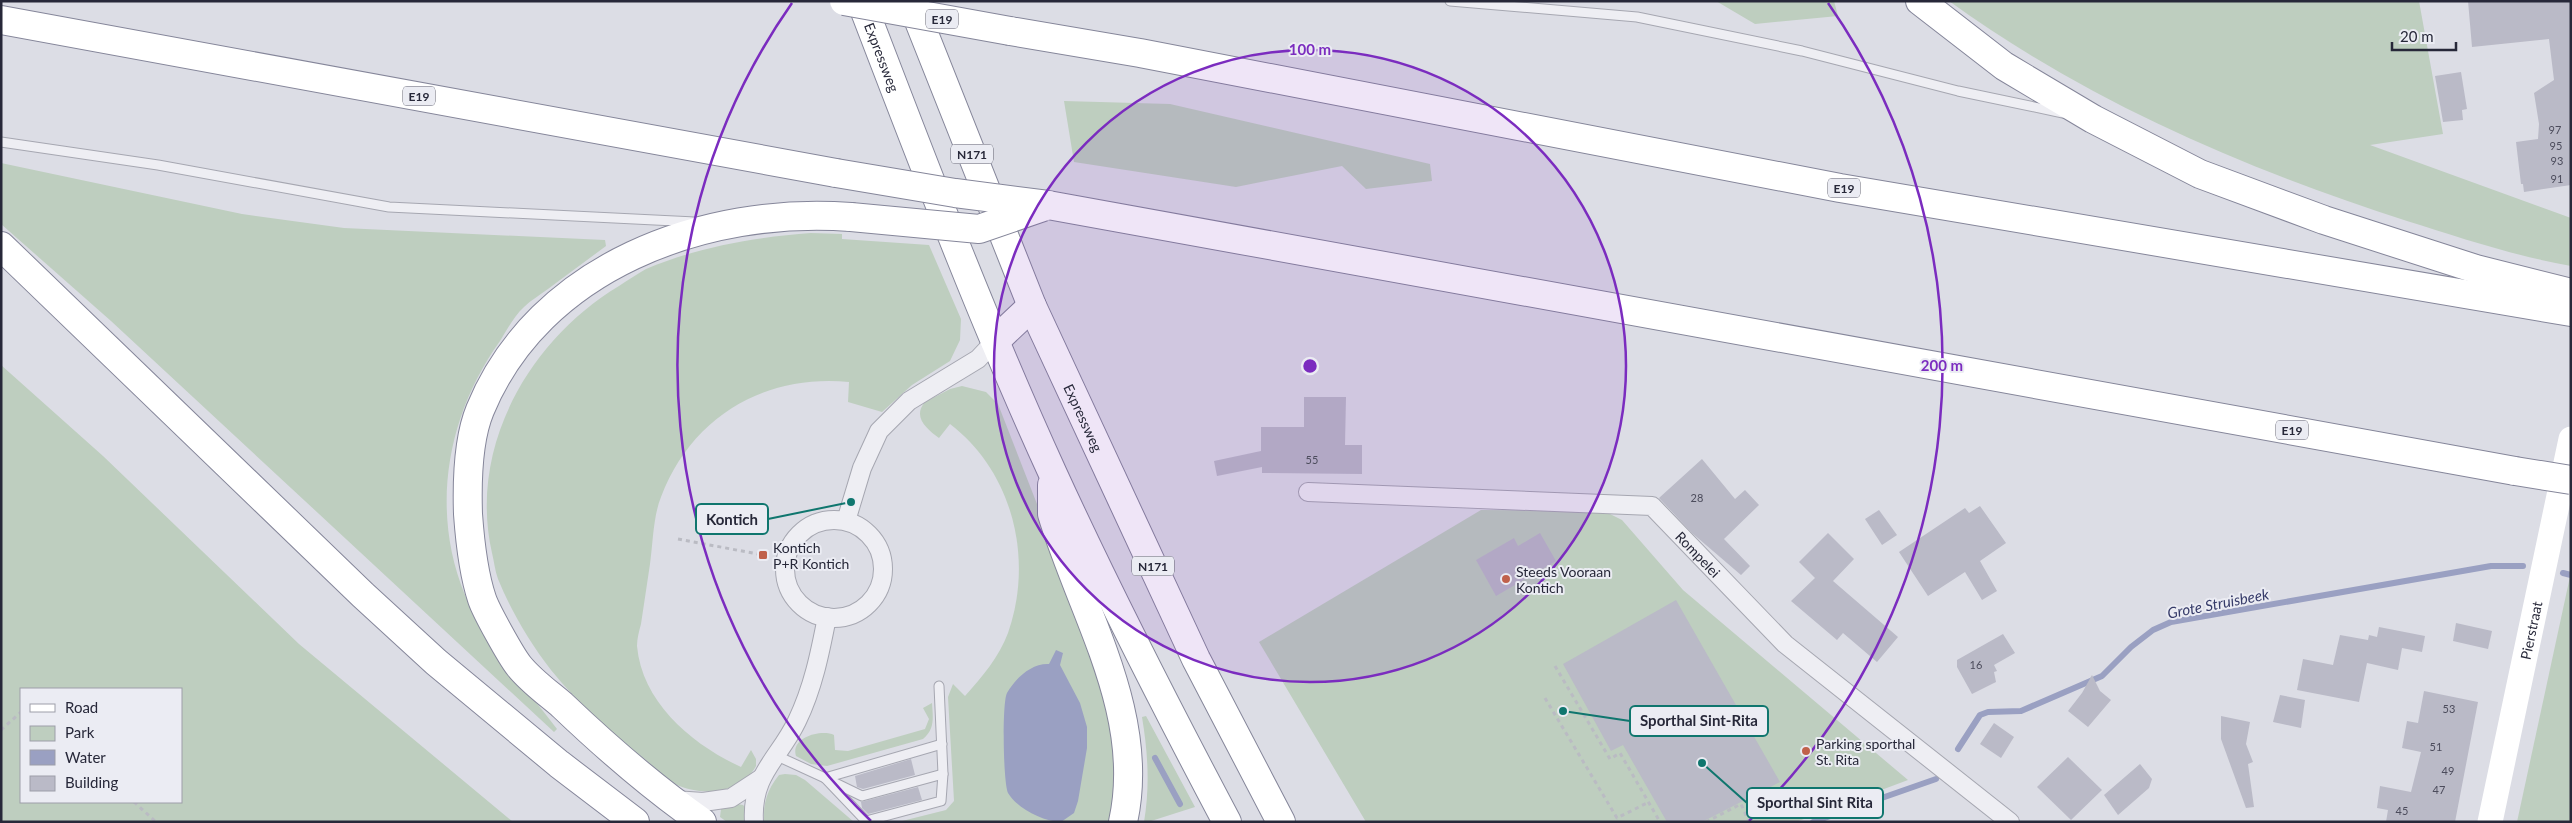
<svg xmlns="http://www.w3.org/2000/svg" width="2572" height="823" font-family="Lato,sans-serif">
<rect width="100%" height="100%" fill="#dcdde5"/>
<g fill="#becebf" fill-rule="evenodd">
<path d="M1716,1H1834L1838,16L1755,24Z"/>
<path d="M1949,1H2419L2443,134L2370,145L2571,218V266C2515,256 2461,238 2407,221C2245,169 2087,101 1949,1Z"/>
<path d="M1064,101L1170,104L1430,164L1432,181L1366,189L1342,166L1236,187L1074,162Z"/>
<path d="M1,163L242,214L344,228L605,240L606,246C587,260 567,275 548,289C540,295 531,300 524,307C514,316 507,330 500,341C447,415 430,510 465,595C486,645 525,687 557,729L554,732L111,321L1,224Z"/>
<path d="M811,233L842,234V239L929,245L961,319L960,340L950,361L912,385L882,412L848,402L849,382C765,374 692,416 661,497C653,517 653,543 650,564C647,584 644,604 641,624C639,631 637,639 637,646C642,703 693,745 741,767L751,750L756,759V766C741,794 702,797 675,784C665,779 656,769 647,761C613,734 578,704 551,670C530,643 511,611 498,579C495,571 494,561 492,553C468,447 529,340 619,286C628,280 637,274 646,269C698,247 755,237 811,233Z"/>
<path d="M1,365L103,456L299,644L513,822H1ZM21,689H181V802H21Z"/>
<path d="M962,386L986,392L998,404L1060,563L1114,719L1116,822H898L946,810L954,801L948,697L953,684L965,696C982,677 999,657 1008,633C1034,559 1013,472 950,424L939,438C927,429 912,417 925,402L950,389Z"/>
<path d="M1481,510L1604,511L1622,520L1683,590L1908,780L1796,822H1366L1259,642Z"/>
<path d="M2571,572V822H2517Z"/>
<path d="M932,703C933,718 935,729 923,739L827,766L811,764L796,756C790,737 822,729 834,735L835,750L848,751L925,729L929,719L923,708Z"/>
<path d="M1146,716L1195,807L1148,822H1144C1150,786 1148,753 1142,717Z"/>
<path d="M785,774L796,775L805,780L854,822H764C763,803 767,790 779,775Z"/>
<path d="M737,804L743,805L746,808V822H727L720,817L721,809Z"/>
</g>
<path fill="#9aa0c2" d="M1056,650L1063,653L1060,665L1080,703L1087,727V748L1078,801L1074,813L1061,822C1042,821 1018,809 1008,793C1003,782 1002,702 1007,693C1015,679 1031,663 1049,664Z"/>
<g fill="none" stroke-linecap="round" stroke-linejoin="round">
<g stroke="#9aa0c2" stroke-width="6">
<path d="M2563,573L2571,575"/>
<path d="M1958,749L1980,715L1988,712L2021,711L2102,676L2131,647L2153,630L2171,622L2491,566H2523"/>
<path d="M1155,758L1180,804"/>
<path d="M1813,822L1936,779"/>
</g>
</g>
<g fill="#babac7">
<path d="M2468,1H2571V185L2524,192L2523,184H2521L2516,142L2538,139L2539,124L2534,93L2554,80L2549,39L2472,47Z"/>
<path d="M2461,72L2467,109L2462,110L2463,120L2443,122L2435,76Z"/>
<path d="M1304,397H1346L1345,445H1362V474L1262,473V467L1217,476L1214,461L1261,451V427H1304Z"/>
<path d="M1702,459L1735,499L1745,490L1759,505L1724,539L1750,566L1741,575L1692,533L1659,498Z"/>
<path d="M1980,506L2006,543L1980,561L1997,591L1982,600L1965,572L1928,596L1899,552L1965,508L1969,513Z"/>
<path d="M1879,510L1897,535L1882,545L1865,519Z"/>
<path d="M1540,533L1556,561L1496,596L1476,560L1514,538L1518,546Z"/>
<path d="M1828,533L1854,559L1833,581L1898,637L1877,662L1843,633L1837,640L1791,601L1815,578L1799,562Z"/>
<path d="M1676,600L1780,782L1702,822H1667L1623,745L1611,751L1563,664Z"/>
<path d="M2456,623L2492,631L2488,649L2453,641Z"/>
<path d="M2379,627L2425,636L2422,652L2402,648L2398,670L2367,663L2359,702L2297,690L2303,659L2333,665L2340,635L2368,640L2369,635L2377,637Z"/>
<path d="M2003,634L2015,653L1994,665L1997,671L1994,672L1996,682L1972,694L1957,667V660Z"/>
<path d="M2092,675L2100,691L2111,700L2088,727L2068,711L2082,693Z"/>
<path d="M2424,691L2478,702L2455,822H2386L2388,810L2377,808L2380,786L2411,792L2421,752L2402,748L2407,721L2418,723Z"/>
<path d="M2280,695L2305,700L2301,728L2273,722Z"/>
<path d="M2221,716L2250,722L2246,744L2253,762L2248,764L2254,807L2246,808L2221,739Z"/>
<path d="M1994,723L2014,737L2001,758L1980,744Z"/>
<path d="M2068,757L2102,790L2071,820L2037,787Z"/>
<path d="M911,759L915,775L863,789L857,787L855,776Z"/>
<path d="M2140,764L2152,779L2149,788L2118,815L2104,795Z"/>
<path d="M918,787L922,800L868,814L862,808L861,802Z"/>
</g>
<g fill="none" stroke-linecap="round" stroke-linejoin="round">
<defs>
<g id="lane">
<path d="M1450,1L1637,17L1802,51L1958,91L2063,113"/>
<path d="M1,142L158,165L389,207L695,222"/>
<path d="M775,755L825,778L942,744"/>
<path d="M825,778L866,821L941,801L943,774L939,686"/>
<path d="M829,780L862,796L943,774"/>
</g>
<g id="street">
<path id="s1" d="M1308,492L1652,506L1785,644L2010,822"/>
<circle cx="834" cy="569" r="49"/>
<path d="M846,521L862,468L879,431L909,401L978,359L995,341"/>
<path d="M674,800L703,802L731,798L760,779"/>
<path d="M754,822C751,774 779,759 797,721C813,688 820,653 827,617"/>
</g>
<g id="highway">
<path id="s3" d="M861,1C922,160 982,319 1053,474C1107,592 1166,707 1227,822"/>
<path id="s4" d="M911,1L1032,306L1196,659L1281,822"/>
<path d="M1920,1L2004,66L2093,119L2200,174L2324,220L2476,269L2571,293"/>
<path d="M1,20L836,173"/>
<path d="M1010,31L1140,53L1840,188L2571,312"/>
<path d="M1048,205L2515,471"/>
<path d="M1,246L363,595L436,662L559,764L635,822"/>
<path d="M995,341L1032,306"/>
<path d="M1052,485V514C1082,614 1147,714 1123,822"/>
<path d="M702,822C652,787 606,747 562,705C548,693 531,681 519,666C511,656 486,611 482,599C473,572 470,542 468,514C467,483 468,439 480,410C539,266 705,206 851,217"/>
</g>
</defs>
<use href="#lane" stroke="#a6a7b1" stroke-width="11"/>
<use href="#street" stroke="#a6a7b1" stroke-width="20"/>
<use href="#highway" stroke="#85869a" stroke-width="30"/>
<g stroke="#babbc3" stroke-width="3" stroke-dasharray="4 4" stroke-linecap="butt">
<path d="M678,539L763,555"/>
<path d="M1555,666L1610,759L1620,753L1660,822"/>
<path d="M1545,698L1617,818L1649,802"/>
<path d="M1,730L21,712"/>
<path d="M134,802L156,822"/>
<path d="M1706,822L1741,804L1749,822"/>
</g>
<use href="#lane" stroke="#eeeef3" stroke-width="9"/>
<use href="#street" stroke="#eeeef3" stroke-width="18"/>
<path stroke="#fff" stroke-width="25" id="s2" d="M2490,822L2571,439"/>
<use href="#highway" stroke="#fff" stroke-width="28"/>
<defs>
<g id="highway-bridge">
<path d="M844,1L1010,31"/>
<path d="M836,173L955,193L1048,205"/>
<path d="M851,217L979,229L1043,207"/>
<path d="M2515,471L2571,480"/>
</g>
</defs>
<use href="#highway-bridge" stroke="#85869a" stroke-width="30" stroke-linecap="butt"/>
<use href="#highway-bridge" stroke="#fff" stroke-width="28"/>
</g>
<circle cx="1310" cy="366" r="316" fill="#7b2cbf" fill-opacity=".12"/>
<g fill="none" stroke="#7b2cbf" stroke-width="2.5">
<circle cx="1310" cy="366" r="316"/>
<path d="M871 821A632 632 0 0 1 792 3M1828 3A632 632 0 0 1 1749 821"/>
</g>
<g fill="#c0614b" stroke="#ebecf3" stroke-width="2">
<rect x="758" y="550" width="10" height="10" rx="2.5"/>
<circle cx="1506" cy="579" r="5"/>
<circle cx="1806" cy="751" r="5"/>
</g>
<g text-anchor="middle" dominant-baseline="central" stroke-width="4" stroke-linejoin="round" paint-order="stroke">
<g font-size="11" fill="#4c4c5c">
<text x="2555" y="129">97</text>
<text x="2556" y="145">95</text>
<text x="2557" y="160">93</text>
<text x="2557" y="178">91</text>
<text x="1312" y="459">55</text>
<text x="1697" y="497">28</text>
<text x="1976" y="664">16</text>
<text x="2449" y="708">53</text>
<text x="2436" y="746">51</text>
<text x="2448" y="770">49</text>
<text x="2439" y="789">47</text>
<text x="2402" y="810">45</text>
</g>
<g fill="#ebecf3" stroke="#626371" stroke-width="1">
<rect x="926" y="9.5" width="32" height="19" rx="4"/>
<rect x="403" y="86.5" width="32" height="19" rx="4"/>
<rect x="951" y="144.5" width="42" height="19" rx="4"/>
<rect x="1828" y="178.5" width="32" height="19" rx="4"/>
<rect x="2276" y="420.5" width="32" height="19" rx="4"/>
<rect x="1132" y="556.5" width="42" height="19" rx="4"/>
</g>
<g font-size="12" font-weight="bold" fill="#272839">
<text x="942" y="19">E19</text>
<text x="419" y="96">E19</text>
<text x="972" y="154">N171</text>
<text x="1844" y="188">E19</text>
<text x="2292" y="430">E19</text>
<text x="1153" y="566">N171</text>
</g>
<g font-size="14" fill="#272839" stroke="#ebecf3">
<text stroke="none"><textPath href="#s3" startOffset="60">Expressweg</textPath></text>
<text stroke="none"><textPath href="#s4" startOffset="451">Expressweg</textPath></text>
<text stroke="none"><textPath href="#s1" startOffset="411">Rompelei</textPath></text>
<text stroke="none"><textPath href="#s2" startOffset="196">Pierstraat</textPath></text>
</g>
<g font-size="14" fill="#272839" stroke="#ebecf3" text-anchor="start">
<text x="773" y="547">Kontich<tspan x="773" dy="16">P+R Kontich</tspan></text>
<text x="1516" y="571">Steeds Vooraan<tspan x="1516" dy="16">Kontich</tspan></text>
<text x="1816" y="743">Parking sporthal<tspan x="1816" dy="16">St. Rita</tspan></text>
</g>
<g font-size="15" font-style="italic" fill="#363b69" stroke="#ebecf3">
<text transform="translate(2218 603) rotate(-11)">Grote Struisbeek</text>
</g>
</g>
<circle cx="1310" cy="366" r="8" fill="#7b2cbf" stroke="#ebecf3" stroke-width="2.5"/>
<g font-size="15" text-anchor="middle" font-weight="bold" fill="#7b2cbf" stroke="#ebecf3" stroke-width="4" stroke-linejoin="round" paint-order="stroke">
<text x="1310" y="55">100 m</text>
<text x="1942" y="371">200 m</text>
</g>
<path fill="none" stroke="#0f766e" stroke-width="2" d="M851 502L768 519M1563 711L1630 721M1702 763L1747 803"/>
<g fill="#0f766e" stroke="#ebecf3" stroke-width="2">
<circle cx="851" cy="502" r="5"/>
<circle cx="1563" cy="711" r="5"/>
<circle cx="1702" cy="763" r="5"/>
</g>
<g fill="#ebecf3" stroke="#0f766e" stroke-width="2">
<rect x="696" y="504" width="72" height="30" rx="5"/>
<rect x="1630" y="706" width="138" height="30" rx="5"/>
<rect x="1747" y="788" width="136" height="30" rx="5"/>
</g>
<g font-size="15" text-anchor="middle" font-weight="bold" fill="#272839">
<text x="732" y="525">Kontich</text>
<text x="1699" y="726">Sporthal Sint-Rita</text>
<text x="1815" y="808">Sporthal Sint Rita</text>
</g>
<rect width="2572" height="823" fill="none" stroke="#272839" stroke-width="5"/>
<rect x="20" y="688" width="162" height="115" fill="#ebecf3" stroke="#9d9ea9"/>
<rect x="30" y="704" width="25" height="8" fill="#ffffff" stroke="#9d9ea9"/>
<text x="65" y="713" font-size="15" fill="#272839">Road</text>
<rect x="30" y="726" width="25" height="15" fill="#becebf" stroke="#9d9ea9"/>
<text x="65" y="738" font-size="15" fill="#272839">Park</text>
<rect x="30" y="750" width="25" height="15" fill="#9aa0c2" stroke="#9d9ea9"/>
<text x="65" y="763" font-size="15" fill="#272839">Water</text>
<rect x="30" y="776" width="25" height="15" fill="#babac7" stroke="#9d9ea9"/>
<text x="65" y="788" font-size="15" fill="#272839">Building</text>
<path d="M2392 42v8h64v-8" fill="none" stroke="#272839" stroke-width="2.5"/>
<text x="2400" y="42" font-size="15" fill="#272839" stroke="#ebecf3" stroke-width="4" paint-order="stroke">20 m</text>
</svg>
